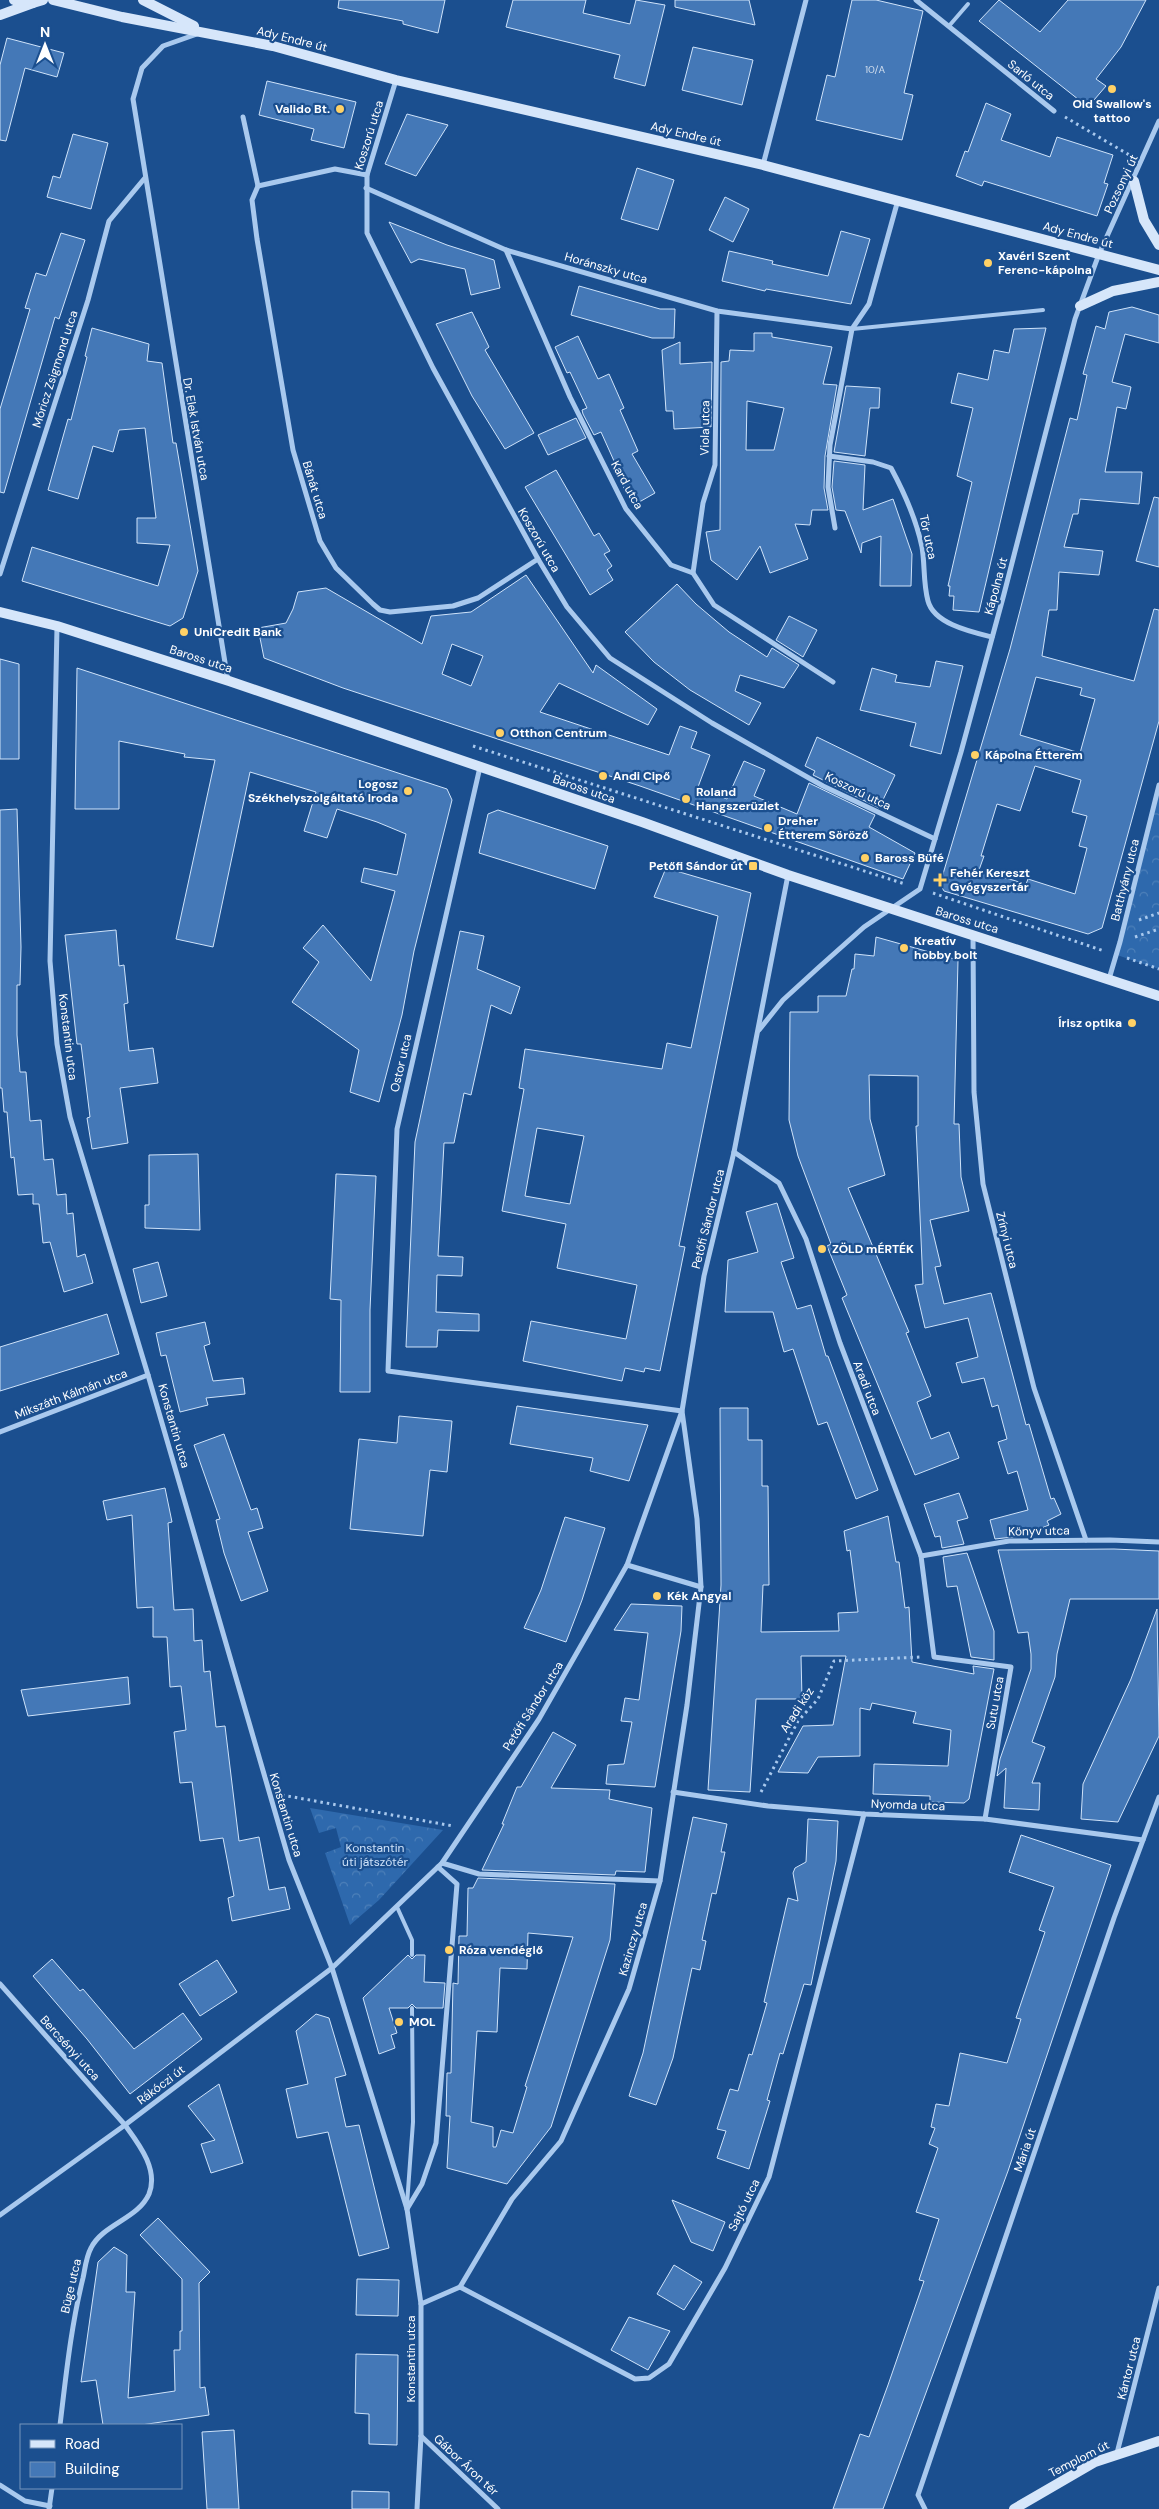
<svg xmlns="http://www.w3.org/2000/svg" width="1159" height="2509" font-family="'DM Sans',sans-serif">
<defs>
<pattern id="forest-crowns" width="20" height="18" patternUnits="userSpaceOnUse" patternTransform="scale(1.25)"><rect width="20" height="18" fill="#2e69ad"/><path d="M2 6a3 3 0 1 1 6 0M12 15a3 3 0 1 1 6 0" fill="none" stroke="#4d80b9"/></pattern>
</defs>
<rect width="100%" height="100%" fill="#1b4f8f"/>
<g fill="url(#forest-crowns)">
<path d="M1159,785V969L1117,955Z"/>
<path d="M310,1808L443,1830L379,1900L350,1925L325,1853L341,1847L336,1828L319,1833Z"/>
</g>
<g fill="#4478b7" stroke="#cfe3fa" fill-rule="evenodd">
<path d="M339,0H445L438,33L403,24V21L338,8Z"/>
<path d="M513,0H586L583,13L630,24L636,0L665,5L645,86L614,78L620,55L506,27Z"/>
<path d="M675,0H749L755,25L675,7Z"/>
<path d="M852,0H876L923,11L904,93L913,95L902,140L816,120L827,75L835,77Z"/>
<path d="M999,0L1040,32L1068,0H1146L1121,47L1096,79L1106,86L1088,107L979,21Z"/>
<path d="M7,38L64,53L57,77L25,68L6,141L0,140V65Z"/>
<path d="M693,47L753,60L742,105L682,90Z"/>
<path d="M267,81L356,102L344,148L311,140L314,129L259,115Z"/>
<path d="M986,103L1011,114L1001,140L1050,157L1057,137L1113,155L1104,183L1108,184L1097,216L984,181L982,186L956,176L965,151L968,152Z"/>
<path d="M407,114L448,125L416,176L385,164Z"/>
<path d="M73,134L108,143L91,209L47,197L53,176L60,178Z"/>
<path d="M637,168L674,180L658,230L621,219Z"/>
<path d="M725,197L749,209L733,242L709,230Z"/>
<path d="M389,222L447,245L494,260L500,288L471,295L465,269L419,259L411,263Z"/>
<path d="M841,231L870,239L851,304L766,289L765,291L722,281L729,251L773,261L772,264L828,276Z"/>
<path d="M61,233L85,240L59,319L55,317L4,493L0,492V409L30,309L25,308L36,273L46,276Z"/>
<path d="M579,286L660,309H675L674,338H652L571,315Z"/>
<path d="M1132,307L1159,315V343L1125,334L1112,382L1131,387L1126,409L1117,407L1105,472H1142L1139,504L1080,499L1078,514H1073L1064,547L1103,551L1099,575L1059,572L1057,610H1049L1042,656L1134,681L1154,609L1159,610V721L1102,928L1088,934L944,891L940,884L1010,649L1070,418L1077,420L1087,375L1083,374L1096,326L1105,329L1109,312ZM1036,677L1082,688L1080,695L1095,699L1080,753L1020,735ZM1035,766L1081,780L1072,812L1087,816L1079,846L1087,848L1075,894L1028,879L1026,884L979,870L984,856H981L997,804L1020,811Z"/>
<path d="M472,312L489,347L485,350L534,433L505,449L472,396L436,324Z"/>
<path d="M92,328L149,344L147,361L162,363L173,443H176L198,571L183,618L170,626L22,581L32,547L158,586L170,545L137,543V518H156L145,428L119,430L113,452L93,446L78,499L48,490L68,419L71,420L87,357L85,356Z"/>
<path d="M1046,328L979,612L953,610L954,596H949L950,586H948L972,482L957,476L973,408L951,403L958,373L988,380L994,350L1009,353L1014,329Z"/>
<path d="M754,333H772V337L832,347L823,384L837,385L825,456L824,488L828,510H812L810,525L795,524L808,559L770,573L760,546L737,580L711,560L706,532L720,530L721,362L729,361L730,350L754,351ZM747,401L784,408L774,450H746Z"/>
<path d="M578,336L598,379L609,374L624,408L620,410L638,451L632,454L655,493L634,505L621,483L623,481L601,432L594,435L583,414L582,410L587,408L570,372L567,373L555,347Z"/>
<path d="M680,342V364L712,362L711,427L674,429L673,411H666L662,350Z"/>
<path d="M846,386L880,388L879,408H870L865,456L834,452Z"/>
<path d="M576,418L586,438L548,455L538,435Z"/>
<path d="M834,461L865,465L863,510L893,499L912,554L911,586H880L881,536L862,543L861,553L845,511L836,510L832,487Z"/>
<path d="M556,470L594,536L599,533L610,551L604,554L612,566L607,570L613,580L590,595L525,487Z"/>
<path d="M1154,497L1159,498V567L1136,561Z"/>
<path d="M526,575L593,673L596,665L657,709L648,725L559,683L540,712L669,755L680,726L697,732L691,748L710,755L698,787L727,799L744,761L765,770L754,796L797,814L809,783L875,815L869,827L915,853L903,879L640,786L343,688L264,658L258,628L286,623L293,609L298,592L326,588L422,644L431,616L471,612ZM452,644L483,656L471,686L442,674Z"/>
<path d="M677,584L696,604L729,632L767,657L772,648L799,665L784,688L740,675L735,691L761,703L749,725L690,690L654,662L625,632Z"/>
<path d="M789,616L817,630L803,657L776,640Z"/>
<path d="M0,659L19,664V759H0Z"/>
<path d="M936,661L963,666L941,754L910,746L916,723L860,710L872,668L897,675L895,682L930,687Z"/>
<path d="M77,668L447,789L452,800L414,951L402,1015L379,1102L350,1092L359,1050L292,1002L319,962L303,948L323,925L371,981L395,891L361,882L364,868L397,875L406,834L377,822L337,809L327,838L304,831L316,792L250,772L213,947L176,939L215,760L184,757L185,754L119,741V809H75Z"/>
<path d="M817,737L895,775L879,808L813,775L815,771L805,766Z"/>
<path d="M17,809L21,947L20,985H17V1035L20,1072H26L30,1121L41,1120L44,1160L53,1159L57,1195L66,1194L67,1214L73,1213L77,1257L85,1254L93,1283L64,1292L50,1242L43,1243L39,1204H33V1194L18,1195L14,1157L11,1158L7,1112H4L2,1088H0V810Z"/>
<path d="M498,810L608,846L595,889L479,853L488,814Z"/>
<path d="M666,868L751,893L679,1246L685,1247L660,1371L645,1368L644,1372L625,1368L622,1381L523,1361L531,1321L626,1339L637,1285L557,1268L566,1224L502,1211L524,1089L519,1088L525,1049L662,1069L667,1043L691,1048L718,916L654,897ZM537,1128L584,1136L570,1204L525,1196Z"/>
<path d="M116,930L119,966L124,965L128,1003L124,1004L129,1051L153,1048L158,1083L120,1088L128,1143L92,1149L87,1118L90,1117L81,1044H77L65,935Z"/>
<path d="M460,931L484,936L477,969L520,987L511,1014L491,1005L471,1095L464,1093L454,1143H444L438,1256L463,1257L462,1276L437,1275L436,1312L479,1314V1331L438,1330L437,1347H406L415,1142Z"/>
<path d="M876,937L958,960L954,1124H959L961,1177L969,1211L930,1220L941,1266L935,1267L944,1304L991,1293L1026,1425L1029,1424L1051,1499L1054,1498L1061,1514L1047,1521L1049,1525L1022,1536L995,1539L990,1520L1028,1510L1017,1471L1008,1474L998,1442L1007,1439L998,1405L992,1407L984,1378L962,1383L956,1363L978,1357L968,1318L925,1328L915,1285L923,1284L916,1126H918V1076L869,1075L870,1119L885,1175L848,1188L909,1332L906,1333L931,1396L917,1402L931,1439L949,1432L959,1458L915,1475L842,1298L847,1295L827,1246L831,1244L798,1156L789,1120L790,1012H818V996H846L852,969H854L855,954L874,956Z"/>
<path d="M198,1154L200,1230L145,1228V1205H149V1155Z"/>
<path d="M336,1174L376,1176L370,1310V1392H340L341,1300L330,1299Z"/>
<path d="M777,1203L794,1258L781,1262L797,1309L811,1305L826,1356H828L878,1490L856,1499L827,1422L818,1425L793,1349L784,1352L773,1312H725L728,1260L758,1252L746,1212Z"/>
<path d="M158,1262L167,1296L141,1303L133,1269Z"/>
<path d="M107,1314L119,1354L0,1391V1347Z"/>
<path d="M205,1322L210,1344L204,1346L213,1381L243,1378L245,1394L206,1398L208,1405L180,1412L166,1355L161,1356L156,1333Z"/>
<path d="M517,1406L648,1425L629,1481L590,1471L593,1458L510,1444Z"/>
<path d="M720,1408H748V1440H762V1486H768L769,1585H763L761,1632L839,1631L838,1613L858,1612L850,1550L847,1551L844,1531L888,1516L896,1562H899L905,1608L909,1607L912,1662L974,1674L973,1666L994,1669L969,1799L964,1803L930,1802V1796L873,1794L874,1764L948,1766L951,1730L913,1723L916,1712L872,1703L870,1710L860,1708V1756L818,1757L808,1773L778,1772L803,1726L833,1725L846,1656H801L802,1699H756L750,1792L708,1790L721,1585Z"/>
<path d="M399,1416L452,1421L447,1472L430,1470L423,1536L350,1529L359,1439L397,1443Z"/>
<path d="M224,1434L251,1510L257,1508L263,1528L248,1532L268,1591L241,1601L224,1553L216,1520L220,1519L194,1445Z"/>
<path d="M165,1488L172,1522L168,1523L174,1610L193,1609L194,1641L202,1640L204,1672L210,1671L216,1727L225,1726L239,1841L259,1837L269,1890L285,1887L290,1909L232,1921L228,1898L234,1896L223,1838L200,1841L192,1782L180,1783L174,1732L186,1730L181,1686L170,1687L167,1637H153V1607L137,1608L132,1515L107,1520L103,1501Z"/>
<path d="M959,1493L968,1518L957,1521L964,1544L942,1548L940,1536L935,1537L924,1504Z"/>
<path d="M565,1517L605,1528L582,1600L566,1642L524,1628L541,1590Z"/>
<path d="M1114,1549L1159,1551V1599H1070L1057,1654L1055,1677L1032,1742L1045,1747L1032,1783H1040L1039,1810L1004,1808L1006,1768L997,1776L1000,1759L1031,1669V1654L1028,1632L1018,1633L998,1550Z"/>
<path d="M967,1553L994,1631V1660L971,1657L957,1586L947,1587L943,1557Z"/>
<path d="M631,1604L682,1606L681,1631L655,1787L606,1784L608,1765L624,1764L632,1722L621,1721L625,1698L639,1700L648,1633L614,1630Z"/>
<path d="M1157,1609L1159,1736L1118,1822L1081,1819L1083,1784L1131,1679Z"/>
<path d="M128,1677L130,1704L28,1716L21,1690Z"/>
<path d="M553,1732L576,1745L551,1788L610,1790L609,1799L652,1808L645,1872L616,1871L615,1875L482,1870L504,1824H502L517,1787H521Z"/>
<path d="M693,1817L727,1824L721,1852H725L716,1894L712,1893L702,1940L706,1941L700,1970L692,1968L673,2058L656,2105L629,2096L643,2053Z"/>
<path d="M808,1819L838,1821L836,1861L811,1985L804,1984L783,2054L780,2053L767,2100L770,2101L749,2169L717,2158L726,2131L717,2129L730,2089L738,2091L749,2054L752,2055L767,2003L764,2002L788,1898L798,1901L793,1873L795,1868L806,1862Z"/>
<path d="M1021,1835L1111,1865L1008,2171L883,2509H833L860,2434L869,2437L888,2385L924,2281L919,2280L939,2219L916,2212L938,2148L929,2144L935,2128L931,2127L936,2104L949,2106L960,2053L1007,2063L1021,2019L1016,2018L1045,1932L1039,1930L1054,1887L1009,1872Z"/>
<path d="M478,1878L615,1884L610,1940L551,2127L507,2184L447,2168L450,2116H446L447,2073H451L453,1983L458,1984L459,1936H467L468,1888H473ZM528,1933L573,1937L525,2086L527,2087L513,2133L501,2130L496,2147H493V2127L471,2122L477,2031L497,2032L500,1968L527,1969Z"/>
<path d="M408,1955L412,1959L416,1955H425L424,1982L445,1983L443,2008H416L412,2004L408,2008H389L397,2033L391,2035L395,2048L379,2054L363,1998Z"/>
<path d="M52,1959L80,1991L83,1989L134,2049L183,2013L202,2039L130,2094L87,2039L33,1976Z"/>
<path d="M217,1960L237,1992L200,2016L179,1984Z"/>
<path d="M316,2014L329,2018L346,2075L335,2078L346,2127L359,2125L389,2248L359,2256L328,2132L297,2138L286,2089L308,2084L296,2031Z"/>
<path d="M219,2084L243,2163L211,2173L201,2144L215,2140L188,2106Z"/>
<path d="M672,2200L725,2222L713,2251L691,2242Z"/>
<path d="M158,2218L210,2272L199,2283L200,2388L205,2387L209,2415L141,2425H103L96,2380L81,2382L98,2262L114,2247L127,2255L126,2292H135L128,2398L175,2391L174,2350H180V2331H182V2279L140,2235Z"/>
<path d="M674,2265L702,2282L684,2310L657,2294Z"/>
<path d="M357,2279L399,2280L398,2316L356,2315Z"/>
<path d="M629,2317L670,2331L648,2370L611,2350Z"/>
<path d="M356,2354L398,2355L397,2445L369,2444V2414L355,2413Z"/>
<path d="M234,2430L239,2509H207L202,2432Z"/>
<path d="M352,2491L389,2492V2509H352Z"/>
</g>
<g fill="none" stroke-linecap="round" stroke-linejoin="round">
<g stroke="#a9c9ee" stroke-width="3" stroke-dasharray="2.5 4" stroke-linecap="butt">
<path d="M1065,117L1131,156"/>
<path d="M473,746L905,884"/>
<path d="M933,893L1104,951"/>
<path d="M1139,920L1159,913"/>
<path d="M1135,937L1159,929"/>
<path d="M1127,958L1159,969"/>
<path d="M761,1792L798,1721L818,1699L834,1661L921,1657"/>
<path d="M282,1795L453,1826"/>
</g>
<g stroke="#a9c9ee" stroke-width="4">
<path d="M949,26L968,4"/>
<path d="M852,329L1043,310"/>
<path d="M397,1907L412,1940V1955"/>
<path d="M407,2204L413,2122L412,2008"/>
</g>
<g stroke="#a9c9ee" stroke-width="5">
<path d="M916,0L1054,111"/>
<path d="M197,34L163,46L142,68L133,99L228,681"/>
<path d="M396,80L367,175V233L433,368L538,559L567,607L610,658L712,723L823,786L935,839"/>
<path d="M243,117L258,186L252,200L257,239L293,450L320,541L336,568L373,604L380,610L390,612L453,606L478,598L538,559"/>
<path d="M763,165L806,0"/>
<path d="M258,186L335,169L367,175"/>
<path d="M366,188L506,250L717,311L852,329"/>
<path d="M506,250L570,397L626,509L671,565L693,573L714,605L833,682"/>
<path d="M829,456L873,462L891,468C905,494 916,518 922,547C925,564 923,583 928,601C934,624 972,632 992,637"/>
<path d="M835,528L828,487L830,445L852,329L869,304L898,200"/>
<path d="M693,573L703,503L715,465L717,311"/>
<path d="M0,574L88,300L109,221L144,179"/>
<path d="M57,627L50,961L57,1044L70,1117L148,1375L289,1860L332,1968L407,2209L421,2304V2436L417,2509"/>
<path d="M480,767L397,1129L388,1371L682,1411L697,1519L701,1587"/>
<path d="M973,935L974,1092L983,1184L1034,1388L1086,1540"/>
<path d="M1109,979L1120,942L1159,785"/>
<path d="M759,1030L783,1000L818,968L864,927L920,889L961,752L1004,594L1075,319L1099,254L1159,121"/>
<path d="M734,1152L779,1183L806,1239L840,1343L921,1556L934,1657L1011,1667L985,1819"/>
<path d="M0,1432L148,1375"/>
<path d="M921,1556L1009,1541L1110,1540L1159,1542"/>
<path d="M673,1792L768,1806L864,1814L985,1819L1143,1840"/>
<path d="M442,1863L479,1874L660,1881"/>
<path d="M0,1984L125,2125C138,2143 159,2169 149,2194C138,2219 103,2224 91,2248C86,2257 85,2269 83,2278C71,2326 66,2376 60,2425"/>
<path d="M407,2209L422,2184L436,2143L457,1884L438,1867"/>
<path d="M0,2215L125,2125L332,1968L442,1863L539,1719L627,1565L682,1411L704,1276L734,1152L788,875"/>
<path d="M460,2287L635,2379L649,2378L669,2364L725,2268L769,2177L864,1814"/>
<path d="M421,2304L460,2287L512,2199L561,2141L629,1989L660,1881L687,1705L701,1587L627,1565"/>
<path d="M421,2436L498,2509"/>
<path d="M1117,2453L1159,2288"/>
<path d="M0,2485L25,2501L50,2506"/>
<path d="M49,2509L52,2488"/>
<path d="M925,2509L918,2495L1114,1918L1159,1797"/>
</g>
<g stroke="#d6e6fa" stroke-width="10">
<path d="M14,0L33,3L43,0"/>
<path d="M53,0L122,17L273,46L396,80L763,165L1159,270"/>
<path d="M143,0L194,26"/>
<path d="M0,15L33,3"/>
<path d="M1134,181L1144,220L1159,245"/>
<path d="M1080,306L1113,291L1159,282"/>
<path d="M0,612L57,626L229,681L642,822L788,875L1159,996"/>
<path d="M1014,2509L1095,2462L1159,2441"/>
</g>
</g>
<g fill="#ffd166" stroke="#1b4f8f" stroke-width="2">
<circle cx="1112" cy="89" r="5"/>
<circle cx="340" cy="109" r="5"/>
<circle cx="988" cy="263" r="5"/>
<circle cx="184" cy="632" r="5"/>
<circle cx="500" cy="733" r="5"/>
<circle cx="975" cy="755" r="5"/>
<circle cx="603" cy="776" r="5"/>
<circle cx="408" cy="791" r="5"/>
<circle cx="686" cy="799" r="5"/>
<circle cx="768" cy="828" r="5"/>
<circle cx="865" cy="858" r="5"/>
<rect x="748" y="861" width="10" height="10" rx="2.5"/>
<path d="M937.5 872.5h5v5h5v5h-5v5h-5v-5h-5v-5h5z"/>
<circle cx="904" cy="948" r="5"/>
<circle cx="1132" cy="1023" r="5"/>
<circle cx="822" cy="1249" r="5"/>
<circle cx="657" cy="1596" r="5"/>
<circle cx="449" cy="1950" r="5"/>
<circle cx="399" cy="2022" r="5"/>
</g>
<g text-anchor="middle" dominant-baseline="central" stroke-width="4.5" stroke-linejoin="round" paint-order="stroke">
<g font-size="10" fill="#d0dded">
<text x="875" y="69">10/A</text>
</g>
<g font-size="12" fill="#fff" stroke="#1b4f8f">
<text transform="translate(292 39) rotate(14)">Ady Endre út</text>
<text transform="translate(1031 80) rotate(39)">Sarló utca</text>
<text transform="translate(686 134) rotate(13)">Ady Endre út</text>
<text transform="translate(369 135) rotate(-73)">Koszorú utca</text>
<text transform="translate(1121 184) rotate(-65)">Pozsonyi út</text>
<text transform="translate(1078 235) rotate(15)">Ady Endre út</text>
<text transform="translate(606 268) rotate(16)">Horánszky utca</text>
<text transform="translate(55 369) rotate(-72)">Móricz Zsigmond utca</text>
<text transform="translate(705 428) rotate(-89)">Viola utca</text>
<text transform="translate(196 429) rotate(80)">Dr. Elek István utca</text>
<text transform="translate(627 485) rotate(61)">Kard utca</text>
<text transform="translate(315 490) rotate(73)">Bánát utca</text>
<text transform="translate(928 537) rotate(78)">Tőr utca</text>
<text transform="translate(539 540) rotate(60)">Koszorú utca</text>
<text transform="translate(996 586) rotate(-75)">Kápolna út</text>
<text transform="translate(201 659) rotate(18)">Baross utca</text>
<text transform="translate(584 789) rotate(19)">Baross utca</text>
<text transform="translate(858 791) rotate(26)">Koszorú utca</text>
<text transform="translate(1125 880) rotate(-76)">Batthyány utca</text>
<text transform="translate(967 920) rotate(17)">Baross utca</text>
<text transform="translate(68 1037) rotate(83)">Konstantin utca</text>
<text transform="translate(401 1063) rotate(-77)">Ostor utca</text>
<text transform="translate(708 1219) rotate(-76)">Petőfi Sándor utca</text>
<text transform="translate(1007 1240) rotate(76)">Zrínyi utca</text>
<text transform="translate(867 1388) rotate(69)">Aradi utca</text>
<text transform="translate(71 1394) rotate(-21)">Mikszáth Kálmán utca</text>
<text transform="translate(174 1426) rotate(74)">Konstantin utca</text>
<text transform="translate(1039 1531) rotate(-1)">Könyv utca</text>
<text transform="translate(995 1703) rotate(-80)">Sutu utca</text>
<text transform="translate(533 1706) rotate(-58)">Petőfi Sándor utca</text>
<text transform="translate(797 1710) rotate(-57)">Aradi köz</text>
<text transform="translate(908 1805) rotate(2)">Nyomda utca</text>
<text transform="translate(286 1815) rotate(73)">Konstantin utca</text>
<text transform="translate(633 1939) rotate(-74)">Kazinczy utca</text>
<text transform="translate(70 2048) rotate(48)">Bercsényi utca</text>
<text transform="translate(161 2085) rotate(-37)">Rákóczi út</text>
<text transform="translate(1025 2150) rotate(-71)">Mária út</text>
<text transform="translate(744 2205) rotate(-64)">Sajtó utca</text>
<text transform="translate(71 2286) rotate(-77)">Büge utca</text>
<text transform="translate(411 2359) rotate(-90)">Konstantin utca</text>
<text transform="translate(1129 2368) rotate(-76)">Kántor utca</text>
<text transform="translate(1079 2459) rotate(-27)">Templom út</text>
<text transform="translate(466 2465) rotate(43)">Gábor Áron tér</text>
</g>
<g font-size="12" font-weight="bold" fill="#fff" stroke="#1b4f8f" text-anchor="start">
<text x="1112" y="104" text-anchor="middle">Old Swallow's<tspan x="1112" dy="14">tattoo</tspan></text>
<text x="330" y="109" text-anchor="end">Valido Bt.</text>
<text x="998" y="256">Xavéri Szent<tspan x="998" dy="14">Ferenc-kápolna</tspan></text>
<text x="194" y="632">UniCredit Bank</text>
<text x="510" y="733">Otthon Centrum</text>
<text x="985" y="755">Kápolna Étterem</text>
<text x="613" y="776">Andi Cipő</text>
<text x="398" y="784" text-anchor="end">Logosz<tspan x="398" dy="14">Székhelyszolgáltató Iroda</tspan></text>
<text x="696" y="792">Roland<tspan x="696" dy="14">Hangszerüzlet</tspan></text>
<text x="778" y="821">Dreher<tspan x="778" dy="14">Étterem Söröző</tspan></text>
<text x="875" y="858">Baross Büfé</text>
<text x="743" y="866" text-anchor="end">Petőfi Sándor út</text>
<text x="950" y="873">Fehér Kereszt<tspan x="950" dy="14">Gyógyszertár</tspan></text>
<text x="914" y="941">Kreatív<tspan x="914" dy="14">hobby bolt</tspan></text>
<text x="1122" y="1023" text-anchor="end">Írisz optika</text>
<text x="832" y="1249">ZÖLD mÉRTÉK</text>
<text x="667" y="1596">Kék Angyal</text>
<text x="459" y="1950">Róza vendéglő</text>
<text x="409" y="2022">MOL</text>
</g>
<g font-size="12" fill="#cfe3fa" stroke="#1b4f8f">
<text x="375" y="1848">Konstantin<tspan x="375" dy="14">úti játszótér</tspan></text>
</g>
</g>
<rect x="20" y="2424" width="162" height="65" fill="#1b4f8f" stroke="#7695bc"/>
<rect x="30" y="2440" width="25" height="8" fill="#d6e6fa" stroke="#7695bc"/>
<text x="65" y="2449" font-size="15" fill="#ffffff">Road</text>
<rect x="30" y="2462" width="25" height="15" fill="#4478b7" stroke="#7695bc"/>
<text x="65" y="2474" font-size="15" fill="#ffffff">Building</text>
<g transform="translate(45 45)" stroke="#1b4f8f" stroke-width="4" paint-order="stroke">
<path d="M0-4L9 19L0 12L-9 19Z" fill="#ffffff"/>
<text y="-8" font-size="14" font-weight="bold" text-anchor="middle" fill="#ffffff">N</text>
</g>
</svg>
